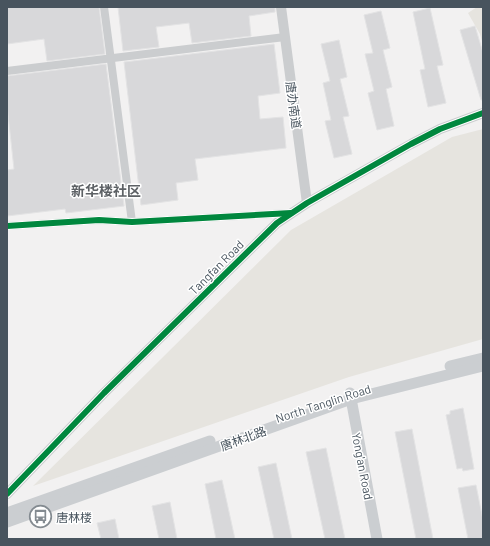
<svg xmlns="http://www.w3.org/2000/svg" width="490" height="546" font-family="Barlow,'Noto Sans SC',sans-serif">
<rect width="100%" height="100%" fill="#f2f1f1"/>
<g fill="#e6e4df">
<path d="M477,7H483V45L480,34L468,13Z"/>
<path d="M483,129V339L349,377L33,486L291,230L452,137Z"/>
</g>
<g fill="#d8d8da" stroke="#e3e3e4">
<path d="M7,7H99L105,54L47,61L44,39L7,44Z"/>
<path d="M118,7H275V12L249,16L251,36L192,43L189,23L156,27L159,47L123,51Z"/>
<path d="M430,8L443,65L437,66L446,103L428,107L420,70L425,69L413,12Z"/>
<path d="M381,11L390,48L383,50L392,87L386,89L394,126L377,130L368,93L374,91L365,54L373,53L364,15Z"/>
<path d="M475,26L483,53V100H481L460,30Z"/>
<path d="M339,40L347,77L340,79L349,116L343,117L352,154L334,158L325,121L331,120L323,83L330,81L321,44Z"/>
<path d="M274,44L280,93L258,96L260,119L283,117L286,148L195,159L198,180L176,183L178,200L141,205L124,62Z"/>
<path d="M106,64L124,206L66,213L65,209L7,216V170L14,169L7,105V76Z"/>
<path d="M463,408L474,469L463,471L462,468L457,469L446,415L450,414V411Z"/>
<path d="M412,429L433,539H416L395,432Z"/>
<path d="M326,448L345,539H325L306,452Z"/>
<path d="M276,463L292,539H274L258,467Z"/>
<path d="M222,480L235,539H216L205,484Z"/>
<path d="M476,485L483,520V539H468L458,488Z"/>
<path d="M170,502L177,539H159L152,506Z"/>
<path d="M115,519L119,539H101L97,523Z"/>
</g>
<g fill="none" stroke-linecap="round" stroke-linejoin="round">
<g stroke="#cbcdcf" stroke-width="8">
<path d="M104,7L132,222"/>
<path d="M7,71L285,37"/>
<path d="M7,226L99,220L132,222L291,213"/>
</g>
<g stroke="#cbcdcf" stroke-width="10">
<path d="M281,7L307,203"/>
<path d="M7,494L104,393L277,223L307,203L411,144L440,129L483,113"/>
</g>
<g stroke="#cbced1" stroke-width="11">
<path d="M450,366L483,358"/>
<path d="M350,393L377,539"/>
<path d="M7,513L210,441"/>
<path d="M7,522L351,399L483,366"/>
</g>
<defs>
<g id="cycleway">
<path d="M7,226L99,220L132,222L291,213"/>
<path d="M7,494L104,393L277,223L307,203L411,144L440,129L483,113"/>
</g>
</defs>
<use href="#cycleway" stroke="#fff" stroke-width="8"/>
<use href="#cycleway" stroke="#00873e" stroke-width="6"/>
</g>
<defs>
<symbol id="bus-ring" viewBox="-11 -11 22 22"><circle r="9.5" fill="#fff" stroke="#848b91" stroke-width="1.5"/><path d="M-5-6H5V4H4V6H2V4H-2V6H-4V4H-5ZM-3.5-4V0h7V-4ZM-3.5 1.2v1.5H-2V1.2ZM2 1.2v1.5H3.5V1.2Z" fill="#848b91"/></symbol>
</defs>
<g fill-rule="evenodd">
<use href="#bus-ring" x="28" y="504" width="25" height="25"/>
</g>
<g text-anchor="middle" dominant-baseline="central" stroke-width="3" stroke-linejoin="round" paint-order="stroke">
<g font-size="12" fill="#48545e" stroke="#fff">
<text transform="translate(294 105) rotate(82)">唐办南道</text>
<text transform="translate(216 267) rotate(-45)">Tangfan Road</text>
<text transform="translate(323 403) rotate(-18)">North Tanglin Road</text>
<text transform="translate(243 438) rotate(-20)">唐林北路</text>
<text transform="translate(363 466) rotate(79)">Yong'an Road</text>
</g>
<g font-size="12" fill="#48545e" stroke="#fff" text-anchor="start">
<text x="56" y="517">唐林楼</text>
</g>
<g font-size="14" font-weight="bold" fill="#5d6165" stroke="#fff">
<text x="106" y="190">新华楼社区</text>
</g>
</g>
<rect width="490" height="546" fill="none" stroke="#48545e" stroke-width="16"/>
</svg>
